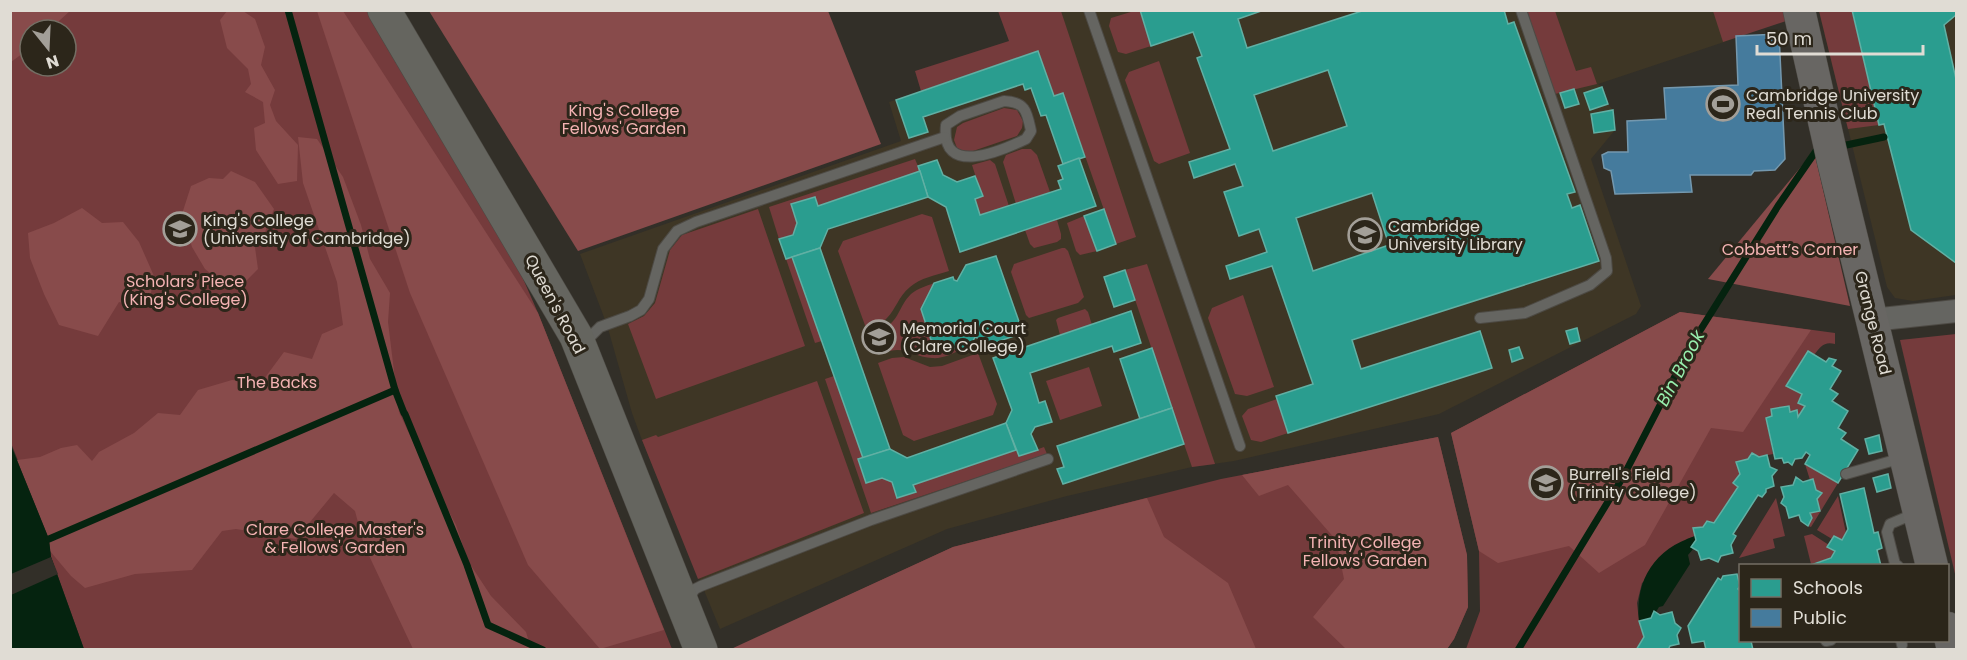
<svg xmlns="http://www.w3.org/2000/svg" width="1967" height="660" font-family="Poppins,sans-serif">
<rect width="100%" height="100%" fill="#322f28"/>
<g fill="#3e3625">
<path d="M1783,10L1736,38L1598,84L1602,87L1608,104L1613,110L1615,130L1591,159L1641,306L1636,314L1439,414L1234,461L1192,467L1067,496L947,529L720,629L642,440L632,413L607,325L580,254L901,141L889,102L1070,40L1061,11Z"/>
<path d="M1819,11H1956V295L1913,301L1895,298L1887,287Z"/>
</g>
<g fill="#753b3c" fill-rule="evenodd">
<path d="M10,11H374L501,228L538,313L672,649H84L51,557L49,539L11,443ZM30,30H66V66H30Z"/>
<path d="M998,11H1061L1136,237L1116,244L1063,93L1054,96L1038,51L921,91L915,71L1009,41Z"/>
<path d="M1134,11H1140L1151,46L1126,54L1118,52L1109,26L1111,18Z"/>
<path d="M1527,11H1555L1576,71L1591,67L1597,84L1555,94Z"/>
<path d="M1713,11H1783L1786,21L1723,42Z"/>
<path d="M1819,11H1852L1879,125L1848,129Z"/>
<path d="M1159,61L1190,153L1159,164L1154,161L1125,80L1129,72Z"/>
<path d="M1004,108L1017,110L1023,121L1022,128L1017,136L973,151H964L957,148L954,140L957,127L963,123Z"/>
<path d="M1022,149H1031L1037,155L1050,192L1016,204L1003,162L1006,155Z"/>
<path d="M915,159L920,171L818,206L815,197L791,204L797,223L793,235L779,239L769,207Z"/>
<path d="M990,160L995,164L1009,206L980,215L975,199L982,196L972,165Z"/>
<path d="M758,209L805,346L656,399L628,324L644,316L655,303L670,250L682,235Z"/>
<path d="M922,214L932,217L949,271C936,275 920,278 910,287C898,297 896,309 887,318C882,324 873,326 866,328L838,251L843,241Z"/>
<path d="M1084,216L1097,251L1080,255L1076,251L1067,223Z"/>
<path d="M1057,220L1061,234V239L1057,242L1034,248L1030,244L1025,230Z"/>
<path d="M1062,248H1065L1068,251L1084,297L1078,303L1029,318L1026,315L1011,272L1014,264Z"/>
<path d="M792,257L822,341L815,343L786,259Z"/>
<path d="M1147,264L1215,464L1192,467L1184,444L1125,270Z"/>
<path d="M934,283L921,309L931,339L960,350C952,354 942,359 932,358C917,358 907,347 890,351L883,329C900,320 898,307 911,294C917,289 926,286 934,283Z"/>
<path d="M1243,295L1274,387L1247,396L1235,394L1208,318L1212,308Z"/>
<path d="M1085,309L1088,312L1092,325L1060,335L1056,320L1058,318Z"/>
<path d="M1680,312L1835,333V344C1824,341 1820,347 1814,355L1808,351L1786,385L1802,394L1798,403L1805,406L1798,417L1797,410L1790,412L1788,406L1771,409L1772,416L1766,418L1773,454L1759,457L1753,453L1748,459L1737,462L1740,474L1733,483L1738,487L1714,523L1707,521L1703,527L1693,528L1695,536L1687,539L1642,583L1637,603L1639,621L1644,637L1636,649H1466L1480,611L1479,551L1451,433Z"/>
<path d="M1956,334V578L1900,340Z"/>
<path d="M978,353L997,404L993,415L914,441L903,435L878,363L892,358L904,357L930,367L942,366Z"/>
<path d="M1089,367L1102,406L1060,420L1046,381Z"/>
<path d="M834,376L863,458L858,460L866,483L882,478L892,482L897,498L916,491L913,485L1016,450L1019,456L1044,447L1047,454L871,513L825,379Z"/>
<path d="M817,381L864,513L698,579L642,440L656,435L658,437Z"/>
<path d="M1277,399L1288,433L1261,442L1251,440L1242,416L1248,409Z"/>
<path d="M1438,437L1467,555L1468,607L1454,639L1447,649L731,650L953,547L1221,479Z"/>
<path d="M1805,464L1838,483L1811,527L1808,526L1812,518L1810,513L1820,511L1817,499L1822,493L1816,490L1813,479L1810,480Z"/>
<path d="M1838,496L1846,533L1842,540L1834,536L1832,539L1817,530Z"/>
<path d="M1776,498L1785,536L1773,539L1775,548L1739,558Z"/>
<path d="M1812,534L1829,545L1828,547L1835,551L1831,558L1811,564L1804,536Z"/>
</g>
<g fill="#884b4b">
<path d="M11,10H70V11L49,30H30V48L11,62Z"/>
<path d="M227,11H243L255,19L265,47L261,65L275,90L270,105L276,121L298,145L297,181L278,184L256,150L254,128L265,123L263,102L245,92L251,84L248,69L227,48L220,20Z"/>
<path d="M317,11H343L538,313L664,630L600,649L528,565L410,293Z"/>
<path d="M429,11H828L881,144L578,251Z"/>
<path d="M298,137L317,139L343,177L361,225L370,259L390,293L388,322L399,412L420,457L456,525L468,561L491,596L526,632L531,649H413L364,545L355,511L334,493L296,539L236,529L222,531L192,570L135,574L85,588L71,576L50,551L49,539L17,460L40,457L61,448L77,445L92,461L99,452L134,433L158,413L180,415L198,390L232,380L261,383L284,352L312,359L322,334L343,325L337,282L303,183Z"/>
<path d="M1814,151L1850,306L1708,279Z"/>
<path d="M231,171L255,182L274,209L265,232L253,233L258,269L244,283L225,285L205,269L192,247L182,214L191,186L209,178L223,179Z"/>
<path d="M82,208L102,223L123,222L139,242L154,276L149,304L135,307L119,302L98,336L59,325L44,294L30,258L28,233L54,223Z"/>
<path d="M1680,312L1811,330L1743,432L1711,428L1645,545L1599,573L1569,546L1498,563L1479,551L1451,433Z"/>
<path d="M1438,437L1467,555L1468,607L1454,639L1447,649H1346L1313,617L1344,579L1336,540L1288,485L1259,496L1242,475Z"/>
<path d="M1147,498L1164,537L1228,583L1256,649H731L953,547Z"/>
</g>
<g fill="#05230f">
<path d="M10,443L49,539L51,557L84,649H11Z"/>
<path d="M1695,536C1697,544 1693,550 1688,555L1690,564L1663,606L1659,607L1656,612L1654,611L1651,618L1639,621C1635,579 1655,549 1695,536Z"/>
</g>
<path fill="#322f28" d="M51,557L58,574L11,595V574Z"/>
<g fill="#2a9d8f" stroke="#61b0a4" stroke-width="1.5" fill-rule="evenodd">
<path d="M1140,10H1264L1238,19L1247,48L1365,10H1504L1508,24L1514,22L1575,192L1567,194L1572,208L1580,205L1599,261L1352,340L1361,369L1480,331L1492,368L1288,433L1276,396L1313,384L1272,266L1230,279L1226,266L1267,252L1259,229L1239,236L1224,192L1243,186L1235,164L1194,178L1189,162L1230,149L1197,58L1202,56L1193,32L1151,46ZM1328,70L1347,126L1273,151L1254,95ZM1372,193L1389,245L1313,271L1296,218Z"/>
<path d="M1852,10H1956V15L1944,25L1956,79V263L1911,230L1884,124L1879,125Z"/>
<path d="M1038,51L1054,96L1063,93L1085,157L1063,164L1046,115L1041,116L1031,88L1025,90L1023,84L923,117L928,132L909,138L896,100Z"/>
<path d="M1602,87L1608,104L1590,110L1584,93Z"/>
<path d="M1574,89L1579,104L1565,108L1560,93Z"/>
<path d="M1613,110L1615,130L1594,133L1591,114Z"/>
<path d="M1079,158L1096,206L960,252L946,207L928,197L918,166L937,160L943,175L957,182L975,176L983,196L975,199L980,215L1061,189L1058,181L1063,179L1058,166Z"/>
<path d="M920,171L928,197L828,229L820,248L786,259L779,239L793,235L797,223L791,204L815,197L818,206Z"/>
<path d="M1104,209L1116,244L1097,251L1084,216Z"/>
<path d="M820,248L890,449L863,458L792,257Z"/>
<path d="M996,256L1023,333L991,344L975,337L973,341L975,345L960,350L931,340L921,309L934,283L953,277L954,280L957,281L966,265Z"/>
<path d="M1125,270L1135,300L1114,307L1104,277Z"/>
<path d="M1131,311L1141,343L1114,352L1112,346L1030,373L1039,403L1045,401L1052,422L1035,427L1031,434L1038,450L1019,456L1006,423L1012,410L993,358Z"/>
<path d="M1577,328L1580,341L1570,344L1566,331Z"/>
<path d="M1519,347L1523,358L1512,362L1509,350Z"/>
<path d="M1152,348L1172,408L1140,419L1120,359Z"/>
<path d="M1808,351L1826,362L1829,358L1836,360L1832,366L1841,371L1830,389L1838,394L1832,401L1848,411L1838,428L1846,433L1841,439L1858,450L1838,483L1805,464L1810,455L1806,452L1802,458L1795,459L1792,465L1788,462L1784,463L1782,458L1775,459L1766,418L1772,416L1771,409L1789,406L1790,412L1797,410L1798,417L1805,406L1798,403L1802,394L1786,386Z"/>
<path d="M1172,408L1184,444L1063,484L1057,469L1064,467L1057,446Z"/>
<path d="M1006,423L1016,450L913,485L916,492L897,498L892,482L882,478L866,483L858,459L890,449L907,458Z"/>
<path d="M1879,435L1882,451L1869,454L1865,439Z"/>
<path d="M1752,453L1759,457L1767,455L1770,467L1777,470L1772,476L1774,486L1766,489V492L1762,497L1758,495L1733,534L1736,536L1731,545L1733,553L1721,556L1718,562L1709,558L1701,560L1698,551L1691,547L1696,540L1693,528L1703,527L1707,521L1714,523L1738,487L1733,483L1740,474L1736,462L1748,459Z"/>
<path d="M1888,474L1891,488L1877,492L1873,478Z"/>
<path d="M1796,477L1803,482L1813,479L1816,490L1822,493L1817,499L1820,511L1810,513L1812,518L1808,526L1801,521L1799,515L1789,518L1786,507L1781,503L1784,497L1781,487L1793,485Z"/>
<path d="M1864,488L1874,533L1878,532L1882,548L1877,550L1881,566H1808L1831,558L1835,551L1827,547L1834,536L1842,540L1848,529L1840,494Z"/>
<path d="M1737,574L1740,586L1738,589L1740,591V640H1755L1751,641L1753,650H1706L1704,641L1692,643L1688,626L1718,578L1721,580L1723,576Z"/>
<path d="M1654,611L1660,615L1672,612L1675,623L1681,628L1677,635L1679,644L1670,646L1668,650H1636L1644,637L1639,621L1651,618Z"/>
</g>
<path fill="#457b9d" stroke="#7498ae" stroke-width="1.5" d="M1779,34L1785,159L1775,170L1754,171L1751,175H1690L1692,192L1615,194L1611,171L1604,168L1602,155L1608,152H1628L1627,121L1666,119L1664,88L1738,85L1736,36Z"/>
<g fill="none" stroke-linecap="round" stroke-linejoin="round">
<g stroke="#05230f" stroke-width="7">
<path d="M288,10L395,390L404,413"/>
<path d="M1837,147L1884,137"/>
<path d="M405,414L467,565L488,625L543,650"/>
<path d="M49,539L395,390"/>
<path d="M1518,650L1623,477L1691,345L1778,206L1816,151L1823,150"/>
</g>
<defs>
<g id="lane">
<path d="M1089,10L1240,446"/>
<path d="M1004,101C1026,102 1027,112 1031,131L1026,139C1001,151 940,178 946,125L960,116Z"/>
<path d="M1480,318L1525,313L1590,285L1607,271L1606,258L1521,10"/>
<path d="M583,344L600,327L630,316L641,310L649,299L663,249L677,231L696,222L945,137"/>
<path d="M1846,474L1902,458"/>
<path d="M1898,566L1895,564L1887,532L1890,524L1916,513"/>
<path d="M687,600L695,589L701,586L871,520L1048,459"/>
<path d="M1901,640L1902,645"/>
<path d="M1826,641L1831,640"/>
</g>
<path id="street" d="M1872,320L1956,311"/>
<g id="secondary">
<path d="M1799,10L1833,161L1932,566"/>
<path d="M1948,628L1953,650"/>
</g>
<path id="primary" d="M384,10L576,336L701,650"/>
</defs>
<use href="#lane" stroke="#4d4a44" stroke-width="12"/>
<use href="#street" stroke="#4d4a44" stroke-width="24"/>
<use href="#secondary" stroke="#4d4a44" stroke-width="33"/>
<use href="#primary" stroke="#4d4a44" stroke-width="34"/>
<use href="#lane" stroke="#656561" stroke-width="10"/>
<use href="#street" stroke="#656561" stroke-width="22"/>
<use href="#secondary" stroke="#686663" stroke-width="32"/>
<use href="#primary" stroke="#65655f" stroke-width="33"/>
</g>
<defs>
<symbol id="stadium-ring" viewBox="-11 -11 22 22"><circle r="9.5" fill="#2c261a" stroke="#a39f98" stroke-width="1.5"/><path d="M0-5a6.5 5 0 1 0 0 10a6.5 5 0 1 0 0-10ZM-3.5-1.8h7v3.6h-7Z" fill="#a39f98"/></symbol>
<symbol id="university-ring" viewBox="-11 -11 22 22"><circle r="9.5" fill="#2c261a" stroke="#a39f98" stroke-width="1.5"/><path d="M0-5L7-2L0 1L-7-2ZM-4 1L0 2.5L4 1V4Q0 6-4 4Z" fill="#a39f98"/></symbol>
</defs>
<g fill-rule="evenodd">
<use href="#stadium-ring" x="1704" y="85" width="38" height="38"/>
<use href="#university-ring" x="161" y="210" width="38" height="38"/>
<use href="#university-ring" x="1346" y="216" width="38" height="38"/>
<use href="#university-ring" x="860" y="318" width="38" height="38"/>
<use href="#university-ring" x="1527" y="464" width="38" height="38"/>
</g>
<g text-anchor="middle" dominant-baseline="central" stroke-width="6" stroke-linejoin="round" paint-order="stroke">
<g font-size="16" fill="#e0dcd4" stroke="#2c261a" text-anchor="start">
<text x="1746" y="95">Cambridge University<tspan x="1746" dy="18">Real Tennis Club</tspan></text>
<text x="203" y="220">King's College<tspan x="203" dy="18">(University of Cambridge)</tspan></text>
<text x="1388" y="226">Cambridge<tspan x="1388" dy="18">University Library</tspan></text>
<text x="902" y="328">Memorial Court<tspan x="902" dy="18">(Clare College)</tspan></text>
<text x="1569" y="474">Burrell's Field<tspan x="1569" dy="18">(Trinity College)</tspan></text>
</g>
<g font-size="16" fill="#f4b3b3" stroke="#2c261a">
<text x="624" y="110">King's College<tspan x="624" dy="18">Fellows' Garden</tspan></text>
<text x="1790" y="249">Cobbett’s Corner</text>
<text x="185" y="281">Scholars' Piece<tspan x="185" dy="18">(King's College)</tspan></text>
<text x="277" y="382">The Backs</text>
<text x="335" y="529">Clare College Master's<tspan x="335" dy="18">&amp; Fellows' Garden</tspan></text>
<text x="1365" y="542">Trinity College<tspan x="1365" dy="18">Fellows' Garden</tspan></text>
</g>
<g font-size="16" fill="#e0dcd4" stroke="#2c261a">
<text transform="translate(555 304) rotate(62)">Queen's Road</text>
<text transform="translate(1873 323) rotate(76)">Grange Road</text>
</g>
<g font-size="18" font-style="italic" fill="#98efad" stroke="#2c261a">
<text transform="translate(1680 368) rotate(-62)">Bin Brook</text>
</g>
</g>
<rect width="1967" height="660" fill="none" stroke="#e0dcd4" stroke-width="24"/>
<rect x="1739" y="564" width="210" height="78" fill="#2c261a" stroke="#746f64" stroke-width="1.5"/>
<rect x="1751" y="579" width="30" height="18" fill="#2a9d8f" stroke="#746f64" stroke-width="1.5"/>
<text x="1793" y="594" font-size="18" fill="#e0dcd4">Schools</text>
<rect x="1751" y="609" width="30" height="18" fill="#457b9d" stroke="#746f64" stroke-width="1.5"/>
<text x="1793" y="624" font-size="18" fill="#e0dcd4">Public</text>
<g transform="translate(48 48) rotate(162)"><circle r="28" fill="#2c261a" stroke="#746f64" stroke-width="1.5"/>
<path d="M0-4.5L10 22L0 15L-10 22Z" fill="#a39f98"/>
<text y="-9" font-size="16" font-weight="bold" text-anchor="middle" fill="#e0dcd4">N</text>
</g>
<path d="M1757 45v9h166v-9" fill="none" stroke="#e0dcd4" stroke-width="3"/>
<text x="1766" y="45" font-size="18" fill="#e0dcd4" stroke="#2c261a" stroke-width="4.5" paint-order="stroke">50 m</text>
</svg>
